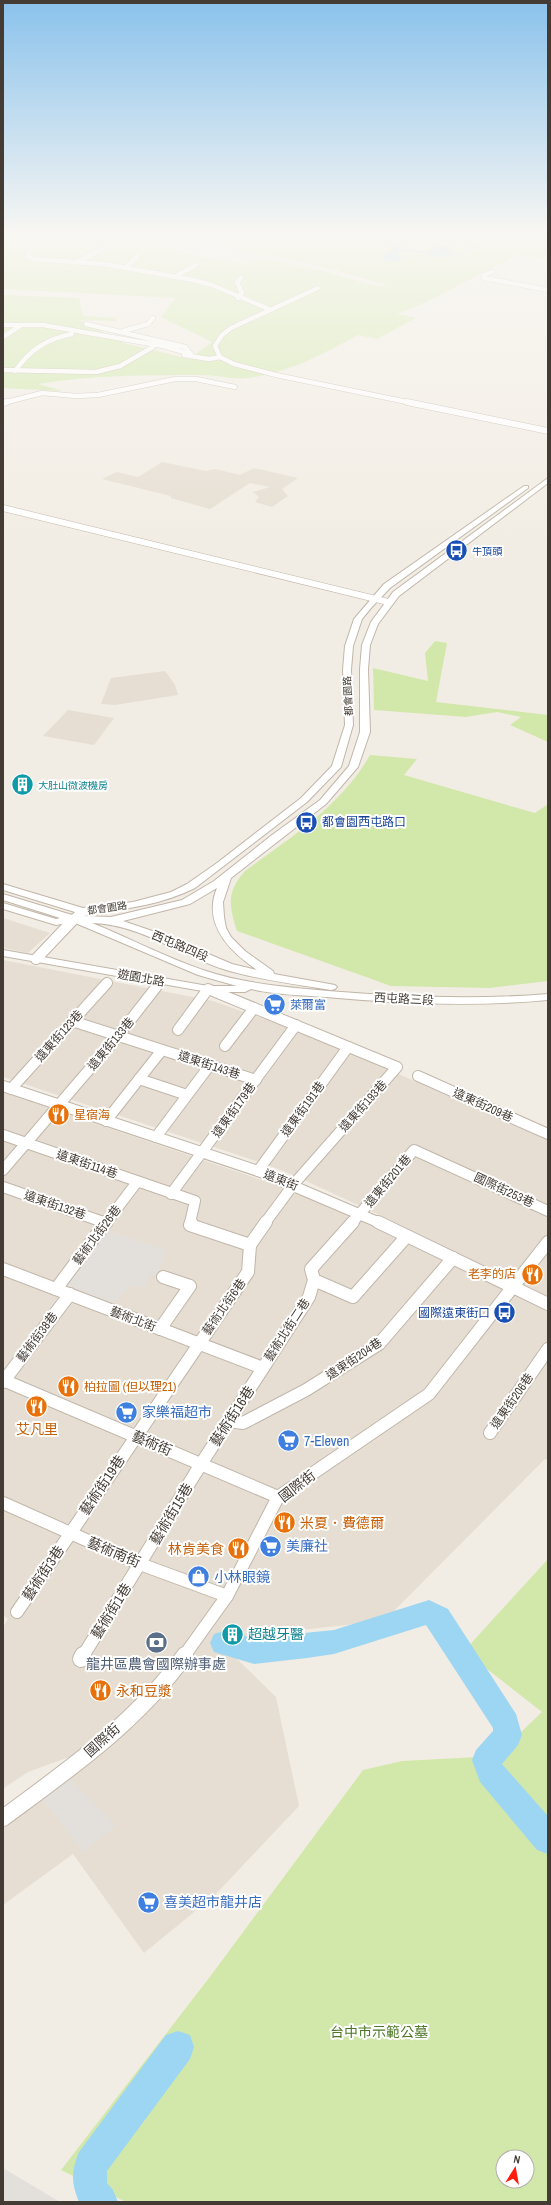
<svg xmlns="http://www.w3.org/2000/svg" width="551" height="2205" font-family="'Archivo Narrow','Noto Sans TC',sans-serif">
<rect width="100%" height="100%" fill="#f2ede4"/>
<g fill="#e6ded2">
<path d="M162,462L206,471L215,469L240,475L254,468L298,478L282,489L288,496L272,507L255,502L259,497L253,492L270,487L250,483L210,509L171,498V496L102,479L117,472L138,477Z"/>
<path d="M165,671L175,685L178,695L115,705L101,704L111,678Z"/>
<path d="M68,710L114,718L94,745L43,736Z"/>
<path d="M3,918L50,933L28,953L3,948Z"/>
<path d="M3,960L213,1001L281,1025L369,1061L548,1140V1298L369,1210L295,1176L268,1165L3,1077Z"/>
<path d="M3,1092L294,1191L361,1219L548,1311V1460L545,1459L384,1621L263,1634L236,1658L276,1697L299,1806L215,1895L144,1953L73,1854L3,1905V1821L175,1677L232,1599L282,1501L3,1377Z"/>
<path d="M3,1386L273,1498L225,1592L169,1672L94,1748L28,1772L4,1788L3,1627L8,1619L3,1615Z"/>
</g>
<g fill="#d2e8ab" fill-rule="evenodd">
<path d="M3,236H128L149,239L172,249L199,256L245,264L254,260H273L323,271L372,285L392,287L332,269L234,248L206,238L214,236L341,238L353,236H548V259L516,255C503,264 491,268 478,275C451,289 425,304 397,314L416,318L377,339L358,335C324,354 289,372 249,378C234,380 216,375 201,375C146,375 91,375 38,384L63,391L3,388V295L79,298L83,316L116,318V321L79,320L124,343L189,359L212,342L161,317L175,298L3,289Z"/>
<path d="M435,641L447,643L436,702L548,715V742L510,725L521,717L497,712L466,717L374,710L373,668L428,681L425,653Z"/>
<path d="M370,755L417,759L404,775L535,813L548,804V981L489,988L391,986L237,931C229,906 226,892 245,871C291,837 341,806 370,755Z"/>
<path d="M548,1559V2202H126L61,2170L212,1974L363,1770L402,1761L496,1756L542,1712L464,1651ZM503,2157H527V2181H503Z"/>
</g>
<g fill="#e3e0dc">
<path d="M108,1231L166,1250L157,1275H151L144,1287L132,1286L113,1303L67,1285Z"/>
<path d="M68,1778L116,1825L84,1852L41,1798Z"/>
<path d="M3,2168L60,2202H3Z"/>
</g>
<g fill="#9dd6f2">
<path d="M396,236H406L401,239L402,242L397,246L404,249L399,251L398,256L404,260L387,262L383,257L393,249L389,244L396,246L394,243L400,241L392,238Z"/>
<path d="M440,246L450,247L449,250L452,253L441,258L427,255L432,252L429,250Z"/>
</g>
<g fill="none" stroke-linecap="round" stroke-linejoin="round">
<g stroke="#9dd6f2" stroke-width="1.5">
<path d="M403,250L436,253"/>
<path d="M444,254H463L464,251L478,245L476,243L480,236"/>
</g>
<g fill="#9dd6f2" fill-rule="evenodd">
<path d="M429,1600L448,1609L516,1714L522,1735L518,1745L502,1764L548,1816V1854L537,1850L480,1782L472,1760L476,1750L493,1731V1728L426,1625L334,1654L307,1658L254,1664L214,1652L210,1643L214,1634L224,1631L254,1638L334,1630Z"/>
<path d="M178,2031L190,2035L194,2047L190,2059L107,2171V2183L113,2190L118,2202H79C71,2183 71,2171 79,2152L166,2035Z"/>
</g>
<defs>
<g id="minor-far4">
<path d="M30,252L28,257L33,259L104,264L193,280L212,285L271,310"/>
<path d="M79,261L102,249"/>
<path d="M126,268L137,256"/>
<path d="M492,272L484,275V278L548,290"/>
<path d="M174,277L196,265"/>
<path d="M318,288L231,328L222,335L215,346L220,357L234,364L276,375L412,403"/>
<path d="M238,298L242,293L237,282L241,278"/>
<path d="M3,325H43L163,346L191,354L185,347L86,324"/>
<path d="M123,331L148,324L153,318"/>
<path d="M3,337L20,326"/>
<path d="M184,355L209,359L220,357"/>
<path d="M3,370L96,372L120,366L153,347"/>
<path d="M15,371C30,350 46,339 72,334"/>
<path d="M3,403L42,393L76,396L98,395L175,379H196L235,387"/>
</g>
<g id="minor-far3">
<path d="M407,402L548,431"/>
<path d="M3,403L7,402"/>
<path d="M3,508L388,602"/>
</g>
<g id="minor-far2">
<path d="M36,959L74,919"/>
<path d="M72,1021L256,1080"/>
<path d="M178,1030L208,989L397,1067L293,1185L265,1223"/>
<path d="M225,1046L254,1008"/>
<path d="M418,1076L548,1134"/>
<path d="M139,1079L187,1095"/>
<path d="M3,1086L258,1171L380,1223"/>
<path d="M11,1089L107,983"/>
<path d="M106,1121L162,1050"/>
<path d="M3,1135L195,1201L190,1223"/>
<path d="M156,1137L210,1065"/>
<path d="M3,1170L118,1036L161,981"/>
<path d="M258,1171L348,1047"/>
<path d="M3,1187L106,1223"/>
<path d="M171,1194L296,1025"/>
<path d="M106,1223L137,1182"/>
<path d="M352,1223L414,1150L548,1211"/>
</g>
<g id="minor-far1">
<path d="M105,1222L106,1223"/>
<path d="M191,1222L190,1225L250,1245"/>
<path d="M378,1222L548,1304"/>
<path d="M250,1245L266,1222"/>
<path d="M3,1269L263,1368"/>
<path d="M314,1280L353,1297L407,1236"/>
<path d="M56,1289L106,1222"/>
<path d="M160,1329L190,1286L163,1277"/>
<path d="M3,1380L278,1497"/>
<path d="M3,1382L70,1294"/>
<path d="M229,1421L243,1423L306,1390L379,1344L453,1258"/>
<path d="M490,1433L548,1349"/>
<path d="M3,1503L140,1564L227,1596"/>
<path d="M17,1612L248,1272L250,1245"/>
<path d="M83,1656L201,1464L309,1297L314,1280L311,1269L353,1222"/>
<path d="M184,1656L227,1596L278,1497L429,1394L548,1242"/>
</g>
<g id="minor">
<path d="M81,1659L83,1655"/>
<path d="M3,1818C68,1770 137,1722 185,1655"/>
</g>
<path id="tertiary" d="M548,478V483L399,596L378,624L370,645L368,669L370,732L358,767L326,804L231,878L223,902L224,917L226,928L231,937L245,951L273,971L274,974L335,985L337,987L335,989L331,990C296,984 260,980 226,970C181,956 140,924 92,923C129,938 167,958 206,971C246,984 286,987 328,991C401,997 475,1000 548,994V1000C474,1007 400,1004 326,997C301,995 275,995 251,989L245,992H208L3,956V950L208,986H237L198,975L73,922L56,925L3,909V903L56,919L60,918L3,900V894L72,915L75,912L3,890V884L83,908L133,902L171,892L187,884L217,863L301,798L332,766L345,725L343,670L345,646L354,619L384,584L524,486H528V488L390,588L371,608L362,619L353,646L351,670L353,725L341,767L307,802L195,888C163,904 128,909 93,913L92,915L83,916L111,917L182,900L214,881L272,835L320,800L349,766L360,732V669L362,645L371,622L393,592ZM217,888C202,924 229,951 257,970L232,964L164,935L123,921L190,904Z"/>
</defs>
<use href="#minor-far4" stroke="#c1b6a9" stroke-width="5.5"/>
<use href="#minor-far3" stroke="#c1b6a9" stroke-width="7"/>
<use href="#minor-far2" stroke="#c1b6a9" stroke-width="12"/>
<use href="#minor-far1" stroke="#c1b6a9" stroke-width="14"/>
<use href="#minor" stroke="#c1b6a9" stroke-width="18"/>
<use href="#tertiary" stroke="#c1b6a9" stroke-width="2"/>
<use href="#minor-far4" stroke="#fff" stroke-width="4.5"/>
<use href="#minor-far3" stroke="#fff" stroke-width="6"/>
<use href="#minor-far2" stroke="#fff" stroke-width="10"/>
<use href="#minor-far1" stroke="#fff" stroke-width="12"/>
<use href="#minor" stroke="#fff" stroke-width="16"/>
<use href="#tertiary" fill="#fff" fill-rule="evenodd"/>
</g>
<linearGradient id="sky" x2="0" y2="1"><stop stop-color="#8ac2ec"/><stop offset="0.43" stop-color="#f9f7f3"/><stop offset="1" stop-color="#f9f7f3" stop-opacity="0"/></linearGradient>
<rect width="551" height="545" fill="url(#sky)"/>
<defs>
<symbol id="bus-disc" viewBox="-11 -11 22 22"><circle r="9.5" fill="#1a4fb4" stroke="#fff"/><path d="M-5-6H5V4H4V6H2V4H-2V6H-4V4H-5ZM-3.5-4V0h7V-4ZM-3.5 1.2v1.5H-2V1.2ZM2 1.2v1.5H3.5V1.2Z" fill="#fff"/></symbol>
<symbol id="building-disc" viewBox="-11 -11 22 22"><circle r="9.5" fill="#0f9aa8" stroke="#fff"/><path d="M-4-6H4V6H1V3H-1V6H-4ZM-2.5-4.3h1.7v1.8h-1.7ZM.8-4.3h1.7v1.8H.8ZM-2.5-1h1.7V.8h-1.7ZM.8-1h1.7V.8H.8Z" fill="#fff"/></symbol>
<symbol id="supermarket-disc" viewBox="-11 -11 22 22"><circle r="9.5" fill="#3f7fe0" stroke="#fff"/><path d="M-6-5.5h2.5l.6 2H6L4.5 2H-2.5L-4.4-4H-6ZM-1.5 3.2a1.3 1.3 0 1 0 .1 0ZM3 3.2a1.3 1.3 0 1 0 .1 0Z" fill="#fff"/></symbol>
<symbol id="restaurant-disc" viewBox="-11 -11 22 22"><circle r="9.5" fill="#e8710a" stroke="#fff"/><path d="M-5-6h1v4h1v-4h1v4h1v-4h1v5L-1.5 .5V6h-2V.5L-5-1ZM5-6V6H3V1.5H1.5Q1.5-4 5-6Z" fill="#fff"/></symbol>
<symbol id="shop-disc" viewBox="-11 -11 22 22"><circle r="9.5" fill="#3f7fe0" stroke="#fff"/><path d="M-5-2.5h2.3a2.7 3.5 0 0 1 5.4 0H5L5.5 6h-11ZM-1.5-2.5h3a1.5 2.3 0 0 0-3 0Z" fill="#fff"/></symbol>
<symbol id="bank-disc" viewBox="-11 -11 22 22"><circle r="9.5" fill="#5c6f8a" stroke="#fff"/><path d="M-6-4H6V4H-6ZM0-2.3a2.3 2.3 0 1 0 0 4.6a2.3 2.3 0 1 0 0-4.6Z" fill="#fff"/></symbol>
</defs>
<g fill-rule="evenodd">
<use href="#bus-disc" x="444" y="538" width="25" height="25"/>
<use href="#building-disc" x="10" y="772" width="25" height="25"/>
<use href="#bus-disc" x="294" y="810" width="25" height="25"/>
<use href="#supermarket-disc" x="262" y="992" width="25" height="25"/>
<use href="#restaurant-disc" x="46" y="1102" width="25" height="25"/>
<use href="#restaurant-disc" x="520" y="1262" width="25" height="25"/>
<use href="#bus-disc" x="492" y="1300" width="25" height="25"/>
<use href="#restaurant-disc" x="56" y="1374" width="25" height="25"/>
<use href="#restaurant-disc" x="24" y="1394" width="25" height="25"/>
<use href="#supermarket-disc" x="114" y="1400" width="25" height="25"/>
<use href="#supermarket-disc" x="276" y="1428" width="25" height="25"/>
<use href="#restaurant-disc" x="272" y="1510" width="25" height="25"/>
<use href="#supermarket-disc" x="258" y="1534" width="25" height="25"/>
<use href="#restaurant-disc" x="226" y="1536" width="25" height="25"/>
<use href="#shop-disc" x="186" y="1564" width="25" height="25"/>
<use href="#building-disc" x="220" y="1622" width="25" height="25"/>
<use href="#bank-disc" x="144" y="1630" width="25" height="25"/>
<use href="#restaurant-disc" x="88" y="1678" width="25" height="25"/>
<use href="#supermarket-disc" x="136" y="1890" width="25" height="25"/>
</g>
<g text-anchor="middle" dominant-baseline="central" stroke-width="4" stroke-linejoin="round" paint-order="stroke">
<g font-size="10" fill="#164399" stroke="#fff" text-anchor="start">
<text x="472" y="551">牛頂頭</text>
</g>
<g font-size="10" fill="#443c34" stroke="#fff">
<text transform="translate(348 696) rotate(-93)">都會園路</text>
<text transform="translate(107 908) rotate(-8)">都會園路</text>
</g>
<g font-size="10" fill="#0d838f" stroke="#fff" text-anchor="start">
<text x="38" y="785">大肚山微波機房</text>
</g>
<g font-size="12" fill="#164399" stroke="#fff" text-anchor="start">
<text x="322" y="822">都會園西屯路口</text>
<text x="490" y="1313" text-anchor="end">國際遠東街口</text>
</g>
<g font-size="12" fill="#443c34" stroke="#fff">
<text transform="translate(180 946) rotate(23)">西屯路四段</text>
<text transform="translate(141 978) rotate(10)">遊園北路</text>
<text transform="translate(404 999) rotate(3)">西屯路三段</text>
<text transform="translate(59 1036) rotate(-48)">遠東街123巷</text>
<text transform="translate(111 1044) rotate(-50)">遠東街133巷</text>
<text transform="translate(209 1065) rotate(18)">遠東街143巷</text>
<text transform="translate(483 1105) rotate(24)">遠東街209巷</text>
<text transform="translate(363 1106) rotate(-48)">遠東街193巷</text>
<text transform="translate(303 1109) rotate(-54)">遠東街191巷</text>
<text transform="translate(234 1110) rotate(-54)">遠東街179巷</text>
<text transform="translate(87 1164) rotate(19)">遠東街114巷</text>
<text transform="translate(281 1180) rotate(22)">遠東街</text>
<text transform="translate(388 1181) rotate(-50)">遠東街201巷</text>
<text transform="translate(504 1190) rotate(25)">國際街253巷</text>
<text transform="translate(55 1205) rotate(19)">遠東街132巷</text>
<text transform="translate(97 1235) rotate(-53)">藝術北街26巷</text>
<text transform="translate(224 1307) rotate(-55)">藝術北街6巷</text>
<text transform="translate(133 1319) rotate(21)">藝術北街</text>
<text transform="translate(287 1330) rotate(-57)">藝術北街二巷</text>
<text transform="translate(37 1337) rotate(-53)">藝術街38巷</text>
<text transform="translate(354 1359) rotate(-34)">遠東街204巷</text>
<text transform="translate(512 1401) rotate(-55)">遠東街206巷</text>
</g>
<g font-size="12" fill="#366cbe" stroke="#fff" text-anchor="start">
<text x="290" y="1005">萊爾富</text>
</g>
<g font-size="12" fill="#c56008" stroke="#fff" text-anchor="start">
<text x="74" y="1115">星宿海</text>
<text x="516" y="1274" text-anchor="end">老李的店</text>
<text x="84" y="1387">柏拉圖 (但以理21)</text>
</g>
<g font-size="14" fill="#366cbe" stroke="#fff" text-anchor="start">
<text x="142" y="1412">家樂福超市</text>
<text x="304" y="1441">7-Eleven</text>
<text x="286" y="1546">美廉社</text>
<text x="214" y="1577">小林眼鏡</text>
<text x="164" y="1902">喜美超市龍井店</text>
</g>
<g font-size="14" fill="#443c34" stroke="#fff">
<text transform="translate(232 1416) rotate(-57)">藝術街16巷</text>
<text transform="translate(152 1443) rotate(23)">藝術街</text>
<text transform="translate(102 1485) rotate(-56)">藝術街19巷</text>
<text transform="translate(297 1486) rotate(-38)">國際街</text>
<text transform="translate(171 1514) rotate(-59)">藝術街15巷</text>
<text transform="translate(114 1552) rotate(23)">藝術南街</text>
<text transform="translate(43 1573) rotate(-56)">藝術街3巷</text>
<text transform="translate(111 1611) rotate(-58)">藝術街1巷</text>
<text transform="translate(102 1740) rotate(-42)">國際街</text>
</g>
<g font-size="14" fill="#c56008" stroke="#fff" text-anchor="start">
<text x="37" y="1429" text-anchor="middle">艾凡里</text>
<text x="300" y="1523">米夏．費德爾</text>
<text x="224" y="1549" text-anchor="end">林肯美食</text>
<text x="116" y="1691">永和豆漿</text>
</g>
<g font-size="14" fill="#0d838f" stroke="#fff" text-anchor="start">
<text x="248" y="1634">超越牙醫</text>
</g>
<g font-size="14" fill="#4e5e75" stroke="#fff">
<text x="156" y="1664">龍井區農會國際辦事處</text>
</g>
<g font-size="14" fill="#4c7726" stroke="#fff">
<text x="379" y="2032">台中市示範公墓</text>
</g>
</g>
<rect width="551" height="2205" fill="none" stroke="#443c34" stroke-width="8"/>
<g transform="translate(515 2169) rotate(11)"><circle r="19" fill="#ffffff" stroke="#b4b1ae"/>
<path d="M0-3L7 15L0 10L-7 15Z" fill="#ff1d0e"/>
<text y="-6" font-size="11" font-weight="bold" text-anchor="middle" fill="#443c34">N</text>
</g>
</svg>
